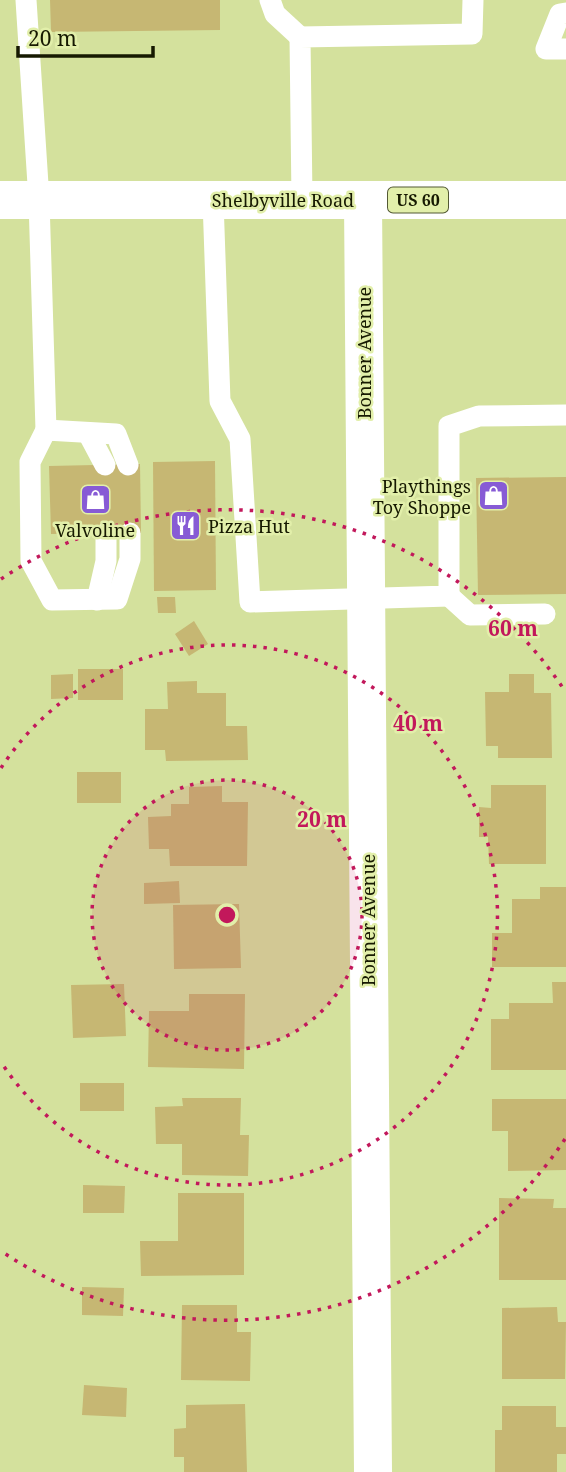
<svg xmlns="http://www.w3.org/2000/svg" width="566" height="1472" font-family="'Noto Serif',serif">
<rect width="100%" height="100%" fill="#d4e19d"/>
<g fill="#c6b773">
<path d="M50,0H220V30L51,32Z"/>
<path d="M215,461L216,590L154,591L153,462Z"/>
<path d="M140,464L141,533L51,534L49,466Z"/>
<path d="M566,477V594L478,595L476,478Z"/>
<path d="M157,597H175L176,613H158Z"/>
<path d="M194,621L208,644L189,656L175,634Z"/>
<rect x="78" y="669" width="45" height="31"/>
<path d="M73,674V698L51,699V675Z"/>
<path d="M509,674H534V693H551L552,758H498V746H486L485,692H509Z"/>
<path d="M197,681V693H226V726H247L248,760L166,761L165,750H145V709H168L167,682Z"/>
<rect x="77" y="772" width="44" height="31"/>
<path d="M491,785H546V864H489L488,837H479V807L491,808Z"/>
<path d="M222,786V802H248L247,866H170L169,849H149L148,817L171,816V804H189V787Z"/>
<path d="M179,881L180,903L144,904V883Z"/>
<path d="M540,887H566V967H492V933H512V899H540Z"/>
<path d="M239,904L241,968L174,969L173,905Z"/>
<path d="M552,982H566V1070H491V1019H509V1003H553Z"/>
<path d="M124,984L126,1036L73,1038L71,985Z"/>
<path d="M189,994H245L244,1069L148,1067L149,1011H189Z"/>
<rect x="80" y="1083" width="44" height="28"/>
<path d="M182,1098H241L240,1135H249L248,1176L182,1175V1144H156L155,1107L183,1106Z"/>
<path d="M492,1099H566V1170L508,1171V1131H492Z"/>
<path d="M83,1185L125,1186L124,1213H83Z"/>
<path d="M178,1193H244V1275L141,1276L140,1241H178Z"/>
<path d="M499,1198L554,1199L553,1208H566V1280H499Z"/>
<path d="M82,1287L124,1288L123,1316L82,1315Z"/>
<path d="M182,1305H237V1332H251L250,1381L181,1380Z"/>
<path d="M557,1307L558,1322H566L565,1379H502V1308Z"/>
<path d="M84,1385L127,1388L126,1417L82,1415Z"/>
<path d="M245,1404L247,1472H184V1457H174V1429L186,1428V1405Z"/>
<path d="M502,1406H556V1427H566V1454H557V1472H495V1430H502Z"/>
</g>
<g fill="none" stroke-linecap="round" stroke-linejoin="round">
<g stroke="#fff" stroke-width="21">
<path d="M26,0L39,200L46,430"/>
<path d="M270,0L275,14L300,37"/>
<path d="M566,13L560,14L546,49H566"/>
<path d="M213,200L220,401L240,439L250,602L449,596V426L479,416L566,415"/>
<path d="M302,200L300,37L472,34L473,0"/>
<path d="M88,433L105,465"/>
<path d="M128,465L116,434L46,430L30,462L31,561L52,600L117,599L130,559V533"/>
<path d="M449,596L470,615L545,614"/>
<path d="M97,600L106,561V533"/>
</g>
<path stroke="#fff" stroke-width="38" d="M363,200L373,1472"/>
<path stroke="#fff" stroke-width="38" d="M0,200H566"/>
</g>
<circle cx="227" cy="915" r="135" fill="#c2185b" fill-opacity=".12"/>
<g fill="none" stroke="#c2185b" stroke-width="3.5" stroke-dasharray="3.5 7">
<circle cx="227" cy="915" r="135"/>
<path d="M1 768A270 270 0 1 1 1 1062"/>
<path d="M565 1139A405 405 0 0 1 1 1251M1 579A405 405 0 0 1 565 691"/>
</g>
<defs>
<symbol id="shop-square" viewBox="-11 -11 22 22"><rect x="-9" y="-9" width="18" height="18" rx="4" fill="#875bd5" stroke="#e2efaa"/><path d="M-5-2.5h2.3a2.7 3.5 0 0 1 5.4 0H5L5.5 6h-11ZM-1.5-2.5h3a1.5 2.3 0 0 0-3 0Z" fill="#fff"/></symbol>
<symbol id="restaurant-square" viewBox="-11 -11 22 22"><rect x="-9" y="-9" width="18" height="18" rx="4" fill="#875bd5" stroke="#e2efaa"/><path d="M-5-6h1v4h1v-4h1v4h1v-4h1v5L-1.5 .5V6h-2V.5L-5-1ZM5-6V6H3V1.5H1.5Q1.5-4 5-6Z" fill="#fff"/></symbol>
</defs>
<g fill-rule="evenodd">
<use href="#shop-square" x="476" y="478" width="35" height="35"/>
<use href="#shop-square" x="78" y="482" width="35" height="35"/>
<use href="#restaurant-square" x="168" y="508" width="35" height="35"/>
</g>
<g text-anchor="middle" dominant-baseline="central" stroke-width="5" stroke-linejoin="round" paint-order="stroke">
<rect fill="#e2efaa" stroke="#535934" stroke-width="2" x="388" y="187.5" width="60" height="25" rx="5"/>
<g font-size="16" font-weight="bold" fill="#161901">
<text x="418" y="200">US 60</text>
</g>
<g font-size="18" fill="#161901" stroke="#e2efaa">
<text x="283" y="200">Shelbyville Road</text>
<text transform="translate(364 353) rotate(-90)">Bonner Avenue</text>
<text transform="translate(368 920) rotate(-90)">Bonner Avenue</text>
</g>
<g font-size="18" fill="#161901" stroke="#e2efaa" text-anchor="end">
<text x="471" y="486">Playthings<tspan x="471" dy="21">Toy Shoppe</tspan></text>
<text x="208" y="526" text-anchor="start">Pizza Hut</text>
<text x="95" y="530" text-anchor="middle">Valvoline</text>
</g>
</g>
<circle cx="227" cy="915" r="10" fill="#c2185b" stroke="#e2efaa" stroke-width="3.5"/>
<g font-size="21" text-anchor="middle" font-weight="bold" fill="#c2185b" stroke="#e2efaa" stroke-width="5" stroke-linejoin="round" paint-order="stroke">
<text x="513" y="636">60 m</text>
<text x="418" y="731">40 m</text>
<text x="322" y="827">20 m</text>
</g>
<path d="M18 46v10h135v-10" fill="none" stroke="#161901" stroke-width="3.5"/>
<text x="28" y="46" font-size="21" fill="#161901" stroke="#e2efaa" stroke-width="5" paint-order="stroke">20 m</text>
</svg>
